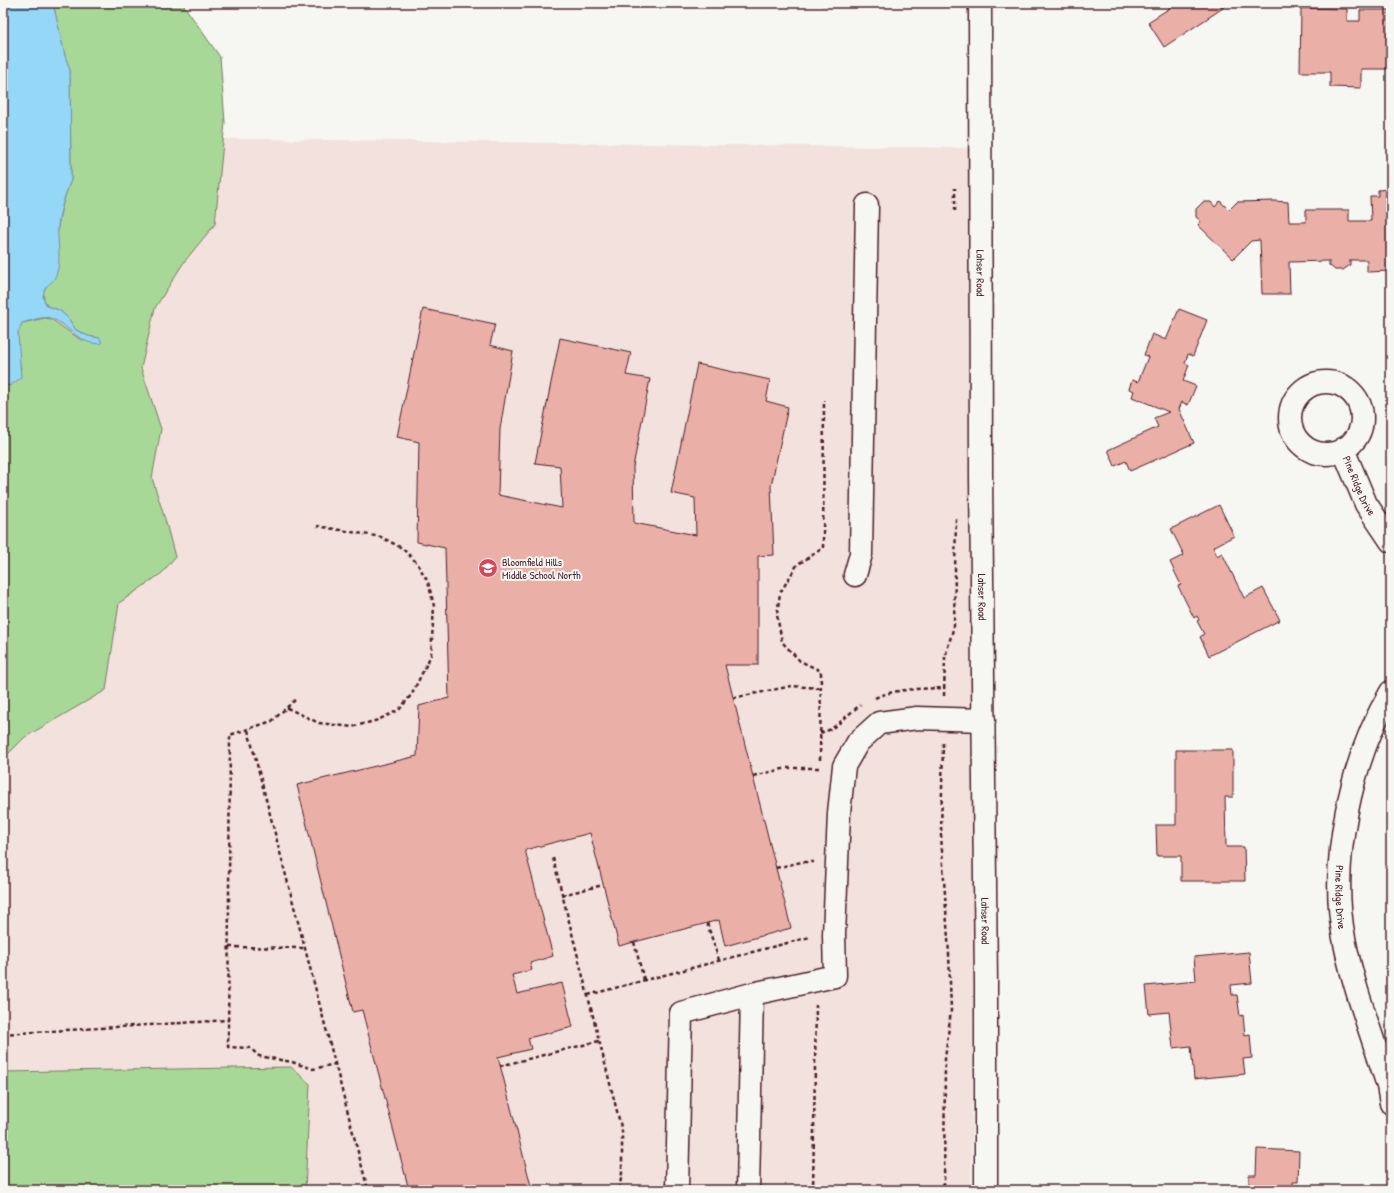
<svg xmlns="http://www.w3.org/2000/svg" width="1394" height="1193" font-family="'Patrick Hand',sans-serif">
<rect width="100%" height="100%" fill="#f6f6f2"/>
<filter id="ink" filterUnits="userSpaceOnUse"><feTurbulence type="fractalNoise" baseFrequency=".025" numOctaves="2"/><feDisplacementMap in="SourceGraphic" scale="8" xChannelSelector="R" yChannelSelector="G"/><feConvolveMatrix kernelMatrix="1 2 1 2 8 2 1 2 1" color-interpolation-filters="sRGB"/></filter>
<g filter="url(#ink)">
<path fill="#f2e1dc" d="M3,136L974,148V988L971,1190H3Z"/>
<g fill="#a8d898" stroke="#797c62">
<path d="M53,3H182L220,57L225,122L215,224L184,262L155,308L141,368L161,429L152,478L165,519L175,557L162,573L119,603L106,690L25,737L3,759V386L11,385L21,369C18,356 14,334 22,323L45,318L51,319L81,340L100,338L88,336L76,330L68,318L59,310L47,306C36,284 52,287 56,274C61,259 56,243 58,228C60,211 65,195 71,180L70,70L65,56Z"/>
<path d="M291,1067L310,1084L305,1190H3V1072Z"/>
</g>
<path fill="#95d7f7" stroke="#778da5" d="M3,3H53L65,56L70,70L71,180C65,195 59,212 58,228C57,242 62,261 56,275C52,286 44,282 43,298L47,306L59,310L68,318L76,330L88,336L100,338L102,343C80,347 69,324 50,318C42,316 30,321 22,323L18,333L21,378L11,385L3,386Z"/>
<g fill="#eaafa7" stroke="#4a1f2b">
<rect x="783" y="3" width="22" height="2"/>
<rect x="822" y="3" width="26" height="2"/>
<path d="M1167,3H1220L1223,8L1164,47L1148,22L1170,8Z"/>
<path d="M1301,8L1347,9V21H1360V10H1391V69H1361V88L1330,87V72H1300Z"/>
<path d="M1391,189V271L1367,272V260H1350V265L1343,270H1335L1329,265V261L1289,262L1290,294H1262L1260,240L1251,241L1233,259L1198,225L1201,221L1196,217V209L1203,202H1211L1215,207L1220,201L1229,210L1237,202L1274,201L1288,202L1289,222H1306V210H1349V221H1371L1370,196H1378V190Z"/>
<path d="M423,309L495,324L490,345L513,351L500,429L498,495L562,508L560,466L535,463L560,338L631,353L626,375L650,379L633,467L634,523L696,535L695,498L671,493L697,364L770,380L766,401L788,407L771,486L774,555L758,556V665H725L791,928L725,946L719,920L619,946L590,833L525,850L553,956L530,963L532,970L512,975L517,994L562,983L573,1027L528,1038L531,1049L498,1057L532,1190H409L362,1010L353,1012L297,785L417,756L419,706L449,698L445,548L417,542L419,442L397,437Z"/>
<path d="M1179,309L1207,320L1193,356L1188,354L1185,363L1189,365L1183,381L1196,386L1188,405L1182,402L1179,409L1194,443L1130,471L1126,461L1115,466L1108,450L1158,427L1154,418L1169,412L1132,397L1134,391L1129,389L1132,380L1138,382L1148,357L1144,355L1152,334L1166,340Z"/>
<path d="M1219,505L1234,536L1213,547L1217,556L1222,553L1244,598L1263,588L1280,620L1209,656L1200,637L1204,634L1197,621L1199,620L1197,616L1194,618L1178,586L1181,585L1170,562L1184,555L1171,529Z"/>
<path d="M1176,750H1233V797H1225L1226,847H1244L1245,881H1181V856H1157L1156,825H1176Z"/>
<path d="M1249,952L1252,983L1231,985L1232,995H1237L1240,1016L1243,1015L1245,1035L1250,1034L1252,1058L1243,1059L1245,1074L1194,1079L1191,1046L1173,1048L1169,1012L1149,1014L1146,986L1196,981L1194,957Z"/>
<path d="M1257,1149L1299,1151L1298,1182H1293V1190H1249V1175H1256Z"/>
</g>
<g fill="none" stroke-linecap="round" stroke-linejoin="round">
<defs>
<g id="minor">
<path id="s1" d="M980,3L981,477L986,983V1190"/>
<circle cx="1326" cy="418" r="36"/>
<path id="s2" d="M1343,449L1366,504L1391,541"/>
<path d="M855,575L861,554L867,205"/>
<path id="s3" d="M1391,692C1351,759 1329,861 1344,938C1353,988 1373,1037 1388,1086L1391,1103"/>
<path d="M677,1190L681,1013L752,994"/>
<path d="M748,1190L752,994L835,976L834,935L839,813L844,766L858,742L879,723L917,718L984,720"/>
</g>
</defs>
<use href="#minor" stroke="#4a1f2b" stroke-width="25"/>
<g stroke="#4a1f2b" stroke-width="2.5" stroke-dasharray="4 3" stroke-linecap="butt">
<path d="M955,211V188"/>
<path d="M944,696L945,657L954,626L956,518"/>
<path d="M733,698L792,686L821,688"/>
<path d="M875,698C897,688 920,689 945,688"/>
<path d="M295,700L272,721L230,735L228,1047L250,1048L259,1056L292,1062L313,1069L335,1064"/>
<path d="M287,708L319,723L352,727L378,720L399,710L412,694L431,655L434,606L428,582L417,563L402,548L381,537L317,526"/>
<path d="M248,730L368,1190"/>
<path d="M820,733C838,729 846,714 861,705"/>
<path d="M943,743L941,835L949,954L951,1010L945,1059L944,1190"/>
<path d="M820,760L821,671L800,661L782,642L777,615L780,593L797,565L823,548L824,400"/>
<path d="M753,776L787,768H819"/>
<path d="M553,858L622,1131V1173L619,1190"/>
<path d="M776,868L801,862H814"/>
<path d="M562,895L603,885"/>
<path d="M707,923L719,960"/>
<path d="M634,942L644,980"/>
<path d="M229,947L304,948"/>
<path d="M588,995L810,937"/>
<path d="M3,1034L229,1020"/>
<path d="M500,1066L599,1041"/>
<path d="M813,1190L816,1005"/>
</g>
<use href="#minor" stroke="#f6f6f2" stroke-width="22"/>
</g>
</g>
<defs>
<symbol id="school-disc" viewBox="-11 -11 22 22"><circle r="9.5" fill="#d1495b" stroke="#f6f6f2"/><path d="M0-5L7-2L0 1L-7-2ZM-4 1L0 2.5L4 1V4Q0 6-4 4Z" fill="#fff"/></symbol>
</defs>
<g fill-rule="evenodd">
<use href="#school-disc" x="477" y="557" width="22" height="22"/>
</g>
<g text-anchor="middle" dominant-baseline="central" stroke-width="4" stroke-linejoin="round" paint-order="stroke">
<g font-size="11" fill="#4a1f2b" stroke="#f6f6f2">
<text stroke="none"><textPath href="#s1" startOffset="270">Lahser Road</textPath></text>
<text stroke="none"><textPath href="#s2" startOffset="40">Pine Ridge Drive</textPath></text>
<text stroke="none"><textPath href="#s1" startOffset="594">Lahser Road</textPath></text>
<text stroke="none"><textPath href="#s3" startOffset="214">Pine Ridge Drive</textPath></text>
<text stroke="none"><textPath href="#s1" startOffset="918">Lahser Road</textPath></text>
</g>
<g font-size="11" fill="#4a1f2b" stroke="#f6f6f2" text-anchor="start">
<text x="502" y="562">Bloomfield Hills<tspan x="502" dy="13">Middle School North</tspan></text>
</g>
</g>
<rect width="1394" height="1193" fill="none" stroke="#f6f6f2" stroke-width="16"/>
<rect x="8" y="8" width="1378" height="1177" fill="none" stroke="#4a1f2b" stroke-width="1.5" filter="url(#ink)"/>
</svg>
